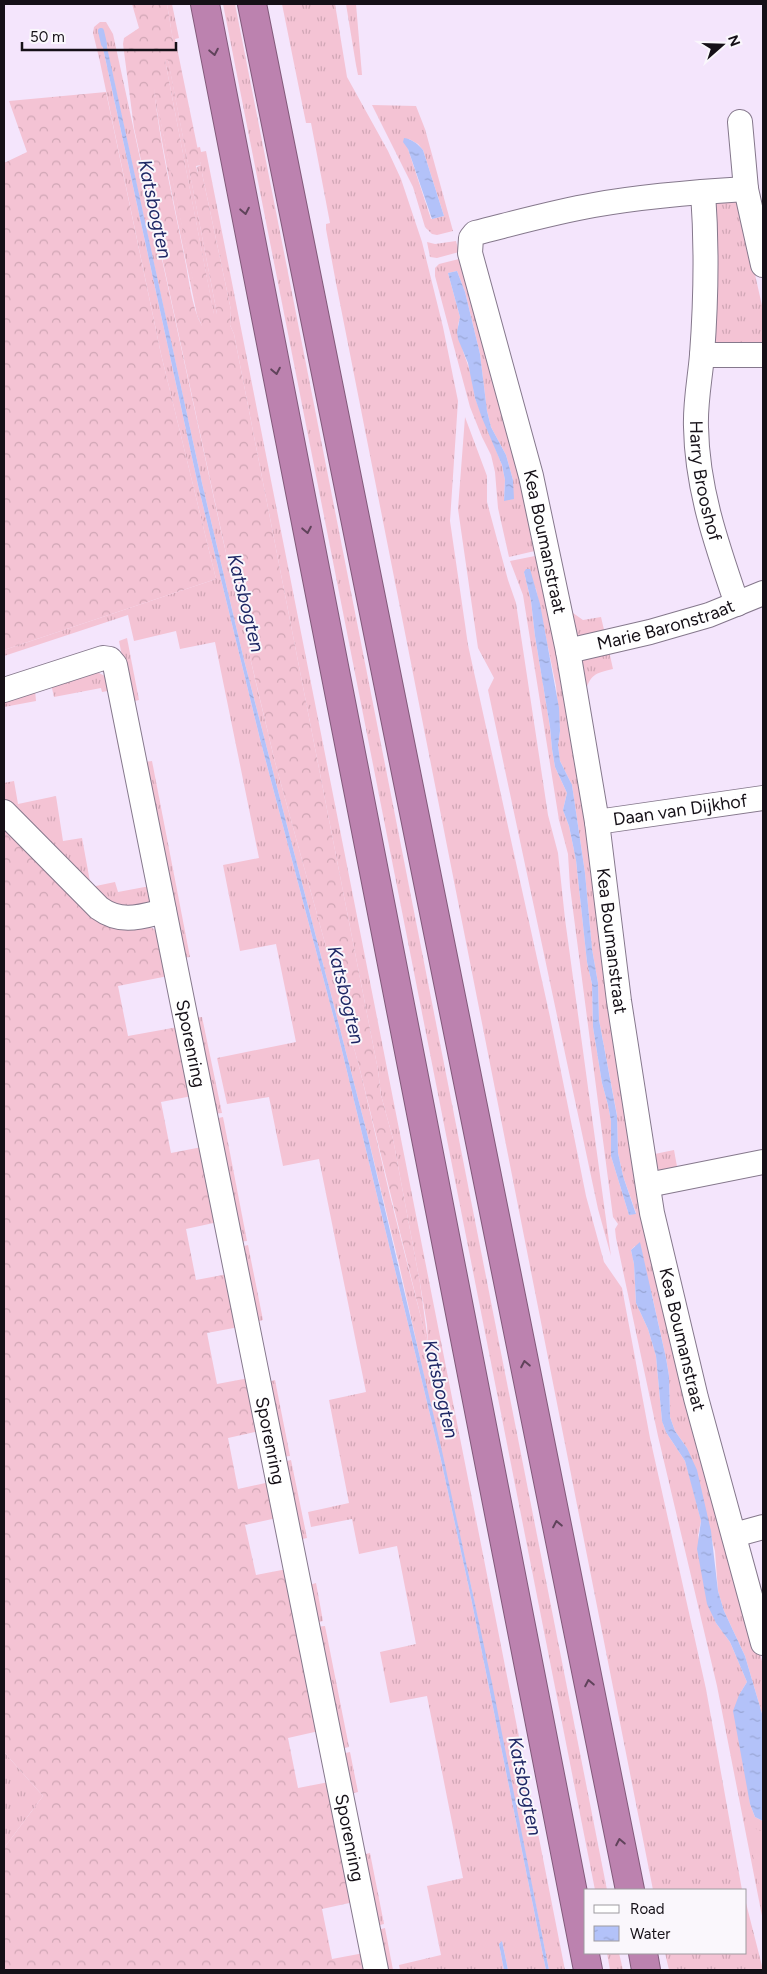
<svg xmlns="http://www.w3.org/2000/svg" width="767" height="1974" font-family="Figtree,sans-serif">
<defs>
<pattern id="grass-tufts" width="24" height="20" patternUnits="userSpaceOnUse" patternTransform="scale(1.25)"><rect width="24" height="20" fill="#f4c3d4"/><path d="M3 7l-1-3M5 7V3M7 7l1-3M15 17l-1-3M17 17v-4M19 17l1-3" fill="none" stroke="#d0a6b5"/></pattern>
<pattern id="forest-crowns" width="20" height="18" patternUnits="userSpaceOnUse" patternTransform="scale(1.25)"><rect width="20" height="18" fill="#f4c3d4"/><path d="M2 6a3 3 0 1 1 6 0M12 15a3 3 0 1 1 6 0" fill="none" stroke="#d0a6b5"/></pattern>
<pattern id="water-ripples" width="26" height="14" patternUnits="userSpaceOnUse" patternTransform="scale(1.25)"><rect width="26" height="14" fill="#b3c2f9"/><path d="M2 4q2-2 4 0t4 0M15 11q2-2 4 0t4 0" fill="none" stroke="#99a6d5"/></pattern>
</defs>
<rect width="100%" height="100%" fill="#f4e5fc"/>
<g fill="url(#grass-tufts)" fill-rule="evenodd">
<path d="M167,4H172L179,38L175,39L176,43L173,41Z"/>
<path d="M223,4H235L607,1890H595Z"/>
<path d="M282,4H335L347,77L388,151L401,179L422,242L443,327L458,401L450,521L468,645L550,1017L586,1196L604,1262L622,1288L650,1438L706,1689L742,1890H653L336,283L326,229V224L330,223L311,123H306Z"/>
<path d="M346,4H356L362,75H358L356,65Z"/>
<path d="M100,22H106L113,34L223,540L256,683L275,762L360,1070L390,1196L428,1345L427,1325L420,1283L393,1139L381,1095L378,1070L234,334L230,325L231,310L202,173H198L197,167L201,165L196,148L200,147L201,152L206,151L565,1970H549L471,1586L399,1264L367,1133L244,660L202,483L104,36L101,39L198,485L260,739L337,1030L441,1460L469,1588L546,1970H508L502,1941L499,1944L504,1970H400L399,1965L441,1955L427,1886L463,1878L427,1696L390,1703L380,1652L416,1644L397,1546L359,1554L352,1519L311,1527L308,1512L349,1503L329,1400L366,1392L319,1159L283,1166L269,1097L227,1104L217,1058L296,1042L276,944L240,951L223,865L259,858L215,642L180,649L176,631L134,641L128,615L4,656V650L216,579L161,354L100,62L93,33L94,27Z"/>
<path d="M168,59L217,314L214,315L165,60Z"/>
<path d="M152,78L203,328L197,315C181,236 163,158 152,78Z"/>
<path d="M372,105L416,106L425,129L453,231L437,235L432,234L425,227L413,187ZM409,139L418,144L423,150L444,216L431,219L408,149Z"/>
<path d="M735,199L742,207L747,239L763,310V344L722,347L714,342L715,202Z"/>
<path d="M456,241L459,252L437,258L430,257L427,242L435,244Z"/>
<path d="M459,259L465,268L539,550L509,557L498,508L495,472L491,455L482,437L470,407L435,276V268L439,264ZM457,271L465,292L480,354L487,411L491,427L506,455L513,480V499L504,500L505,480L502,465L475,398L471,374L463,351L458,325L460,317L448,273Z"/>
<path d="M465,417L487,476V502L508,580L516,603L548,815L558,853L565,919L611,1256L598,1209L488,690L494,678L478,648L458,509Z"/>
<path d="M540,555L580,764L618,1058L749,1613L763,1665V1717L745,1656L724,1611L718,1591L715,1551L687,1448L675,1431L670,1417L669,1376L666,1358L652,1295L635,1246L631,1250L634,1264L636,1303L648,1329L656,1356L662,1421L666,1432L685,1461L692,1485L701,1521L698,1535L716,1623L730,1642L747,1682L739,1695L750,1804L755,1817L763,1821V1921L717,1686L658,1436L616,1238L615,1229L618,1224L613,1217L570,887L568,854L559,820L523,595L510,561ZM524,572L536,589L556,686L560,731L558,745L560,761L572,785L585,873L592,949L598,983L599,1020L617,1115L618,1153L623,1176L636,1213L629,1215L611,1156V1121L608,1105L602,1083L593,1027L592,984L587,962L576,860L569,826L563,810L567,793L555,767L552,749L550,727L535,636L531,601Z"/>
<path d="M566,602L573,613L583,620L601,617L605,634L580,637L571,628Z"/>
<path d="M127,638L139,700L131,702L119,641Z"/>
<path d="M609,651L613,669C595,673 590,675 585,693L581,674L582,661L589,654Z"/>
<path d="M95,671L105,676L109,681L122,750L119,751L108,691L102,692L101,688L54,697L51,684Z"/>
<path d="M35,690L36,701L4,707V699Z"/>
<path d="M152,761L190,957L183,958L144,762Z"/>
<path d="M14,781L18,804L56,796L63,841L82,838L91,887L115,882L118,892L150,886C159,911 123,916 107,907L4,803V783Z"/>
<path d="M202,1017L222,1113L213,1114L194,1018Z"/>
<path d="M223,1117L247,1241L238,1242L214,1119Z"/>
<path d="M674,1150L678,1172C660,1172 656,1172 650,1155Z"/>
<path d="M248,1245L263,1320L255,1322L240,1247Z"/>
<path d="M275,1380L290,1456L282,1457L268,1382Z"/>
<path d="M291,1460L307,1538L298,1540L283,1462Z"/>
<path d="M316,1583L323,1621L315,1623L309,1585Z"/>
<path d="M325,1626L349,1747L340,1749L316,1627Z"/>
<path d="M4,1752L43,1796L4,1848Z"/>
<path d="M350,1752L358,1792L350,1794L341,1754Z"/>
<path d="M370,1853L384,1924L376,1926L361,1855Z"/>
<path d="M746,1903L763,1970H669L665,1953H746Z"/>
<path d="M385,1928L393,1970H384L377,1930Z"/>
<path d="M607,1953H619L623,1970H610Z"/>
</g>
<g fill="url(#forest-crowns)" fill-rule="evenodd">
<path d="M132,4H167L173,40L176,43L201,165L196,166L198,173H202L231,310L230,325L234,334L378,1070L381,1095L393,1139L420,1283L429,1350L360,1070L275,762L234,590L134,128L123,44L124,38L139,28ZM165,60H168L217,314H214ZM154,89L202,326C191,306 189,278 184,255C173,200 160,145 154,89Z"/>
<path d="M106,92L161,354L216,579L4,650V163L27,152L9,101Z"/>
<path d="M4,820L96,914L146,924L157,931L168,976L118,986L128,1036L178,1027L192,1096L161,1102L171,1153L202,1147L218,1222L186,1229L196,1280L228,1274L239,1327L207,1333L217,1384L249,1378L259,1431L228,1438L238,1489L270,1482L277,1518L245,1525L256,1575L287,1569L319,1731L288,1738L298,1788L329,1782L336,1817L333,1818L343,1868H347L354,1902L322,1909L332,1959L364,1953L367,1970H4V1848L43,1796L4,1752Z"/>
</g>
<path fill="#f4c3d4" d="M747,1825L763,1832V1906Z"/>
<g fill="url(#water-ripples)">
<path d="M103,36L105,38L202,483L244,660L367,1133L442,1451L492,1683L549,1970H546L469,1588L441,1460L337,1030L260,739L198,485L101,39Z"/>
<path d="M404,138C412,139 418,144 423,150L444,216L432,219L408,149L403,142Z"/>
<path d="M457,271L465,292L480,354L487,411L491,427L506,455L513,480L514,499L504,501L505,480L502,465L482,418L475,398L468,363L458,339L457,332L460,317L448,273Z"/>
<path d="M526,569H530L540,604L559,708L560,731L558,745L560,761L572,785L585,873L592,949L598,983L599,1020L617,1116L618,1153L623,1176L636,1214L629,1215L611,1156V1121L608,1105L602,1083L593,1027L592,984L587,962L576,860L569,826L563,810L567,793L555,767L552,749L550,727L535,636L531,601L524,572Z"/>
<path d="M640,1242L666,1358L669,1376L670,1417L675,1431L687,1448L697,1470L711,1531L718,1591L724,1611L745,1656L763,1717V1821L755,1817L750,1804L733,1711L739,1695L747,1682L730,1642L716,1623L707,1604L697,1549L701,1521L685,1461L666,1432L662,1421L656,1356L648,1329L636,1303L634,1264L631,1250Z"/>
<path d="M502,1941L508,1970H504L499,1944Z"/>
</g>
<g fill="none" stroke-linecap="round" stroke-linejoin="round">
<path stroke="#b3c2f9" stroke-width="6" d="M101,31L104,44"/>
<defs>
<g id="street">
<path d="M740,122L746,189L763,265"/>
<path id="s1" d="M746,189C695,192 644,196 594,205C554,212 515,223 475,233L471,238L470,253L531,476L568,651L597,822L619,1001L652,1213L696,1398L763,1643"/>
<path id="s2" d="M703,192C707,246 706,301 702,355C700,379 695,403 696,427C697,489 717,546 737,604"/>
<path d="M702,355H763"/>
<path id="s3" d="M568,651L650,632L709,615L763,593"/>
<path id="s4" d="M4,690L103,658L110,659L115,665L376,1970"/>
<path d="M4,812L99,908C121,924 140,917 164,911"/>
<path id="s5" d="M597,822L763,798"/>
<path d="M648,1185L763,1162"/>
<path d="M734,1535L763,1527"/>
</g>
<g id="highway">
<path d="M205,4L588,1970"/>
<path d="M252,4L630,1890"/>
<path d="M643,1953L646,1970"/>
</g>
</defs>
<use href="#street" stroke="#85788c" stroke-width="26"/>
<use href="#highway" stroke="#825a7a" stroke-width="30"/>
<use href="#street" stroke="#fff" stroke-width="24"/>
<use href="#highway" stroke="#bc82af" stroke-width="28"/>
</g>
<defs><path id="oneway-chevron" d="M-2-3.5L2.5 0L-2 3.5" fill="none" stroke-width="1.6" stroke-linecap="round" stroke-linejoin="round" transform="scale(1.25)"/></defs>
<g stroke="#60435b">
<use href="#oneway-chevron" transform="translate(214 52) rotate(79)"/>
<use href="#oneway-chevron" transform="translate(245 211) rotate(79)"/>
<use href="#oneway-chevron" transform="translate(276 371) rotate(79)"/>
<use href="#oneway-chevron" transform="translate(307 530) rotate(79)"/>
<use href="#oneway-chevron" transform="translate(525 1364) rotate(-101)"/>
<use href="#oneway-chevron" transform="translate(557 1524) rotate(-101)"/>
<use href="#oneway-chevron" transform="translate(589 1683) rotate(-101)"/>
<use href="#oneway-chevron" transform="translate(620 1842) rotate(-101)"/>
</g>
<g text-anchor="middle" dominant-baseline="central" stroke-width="4" stroke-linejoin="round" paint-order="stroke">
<g font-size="18" fill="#151017" stroke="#faf7fc">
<text stroke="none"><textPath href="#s2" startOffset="290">Harry Brooshof</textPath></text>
<text stroke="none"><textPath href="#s1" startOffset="595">Kea Boumanstraat</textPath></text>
<text stroke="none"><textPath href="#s3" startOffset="101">Marie Baronstraat</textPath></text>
<text stroke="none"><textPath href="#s5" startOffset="84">Daan van Dijkhof</textPath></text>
<text stroke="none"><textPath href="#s1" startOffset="1000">Kea Boumanstraat</textPath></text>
<text stroke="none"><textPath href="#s4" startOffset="505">Sporenring</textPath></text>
<text stroke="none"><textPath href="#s1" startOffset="1405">Kea Boumanstraat</textPath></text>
<text stroke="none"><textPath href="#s4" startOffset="910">Sporenring</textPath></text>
<text stroke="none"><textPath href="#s4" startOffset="1315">Sporenring</textPath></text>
</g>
<g font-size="19" font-style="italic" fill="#1f2765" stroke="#faf7fc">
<text transform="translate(155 209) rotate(78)">Katsbogten</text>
<text transform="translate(246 603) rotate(76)">Katsbogten</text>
<text transform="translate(346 995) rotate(76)">Katsbogten</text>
<text transform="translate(441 1389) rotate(77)">Katsbogten</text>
<text transform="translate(525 1786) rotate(78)">Katsbogten</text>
</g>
</g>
<rect width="767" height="1974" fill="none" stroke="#151017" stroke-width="10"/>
<rect x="584" y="1889" width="162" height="65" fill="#faf7fc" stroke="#9e9ba0"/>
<rect x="594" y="1905" width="25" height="8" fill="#ffffff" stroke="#9e9ba0"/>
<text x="630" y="1914" font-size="15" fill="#151017">Road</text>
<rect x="594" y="1926" width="25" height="15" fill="url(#water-ripples)" stroke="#9e9ba0"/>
<text x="630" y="1939" font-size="15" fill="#151017">Water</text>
<g transform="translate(722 45) rotate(70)" stroke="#faf7fc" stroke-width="4" paint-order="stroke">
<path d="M0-4L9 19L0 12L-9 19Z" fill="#151017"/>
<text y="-8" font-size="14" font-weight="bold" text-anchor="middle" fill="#151017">N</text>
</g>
<path d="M22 42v8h154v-8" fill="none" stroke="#151017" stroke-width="2.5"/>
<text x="30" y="42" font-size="15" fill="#151017" stroke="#faf7fc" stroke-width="4" paint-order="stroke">50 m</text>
</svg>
